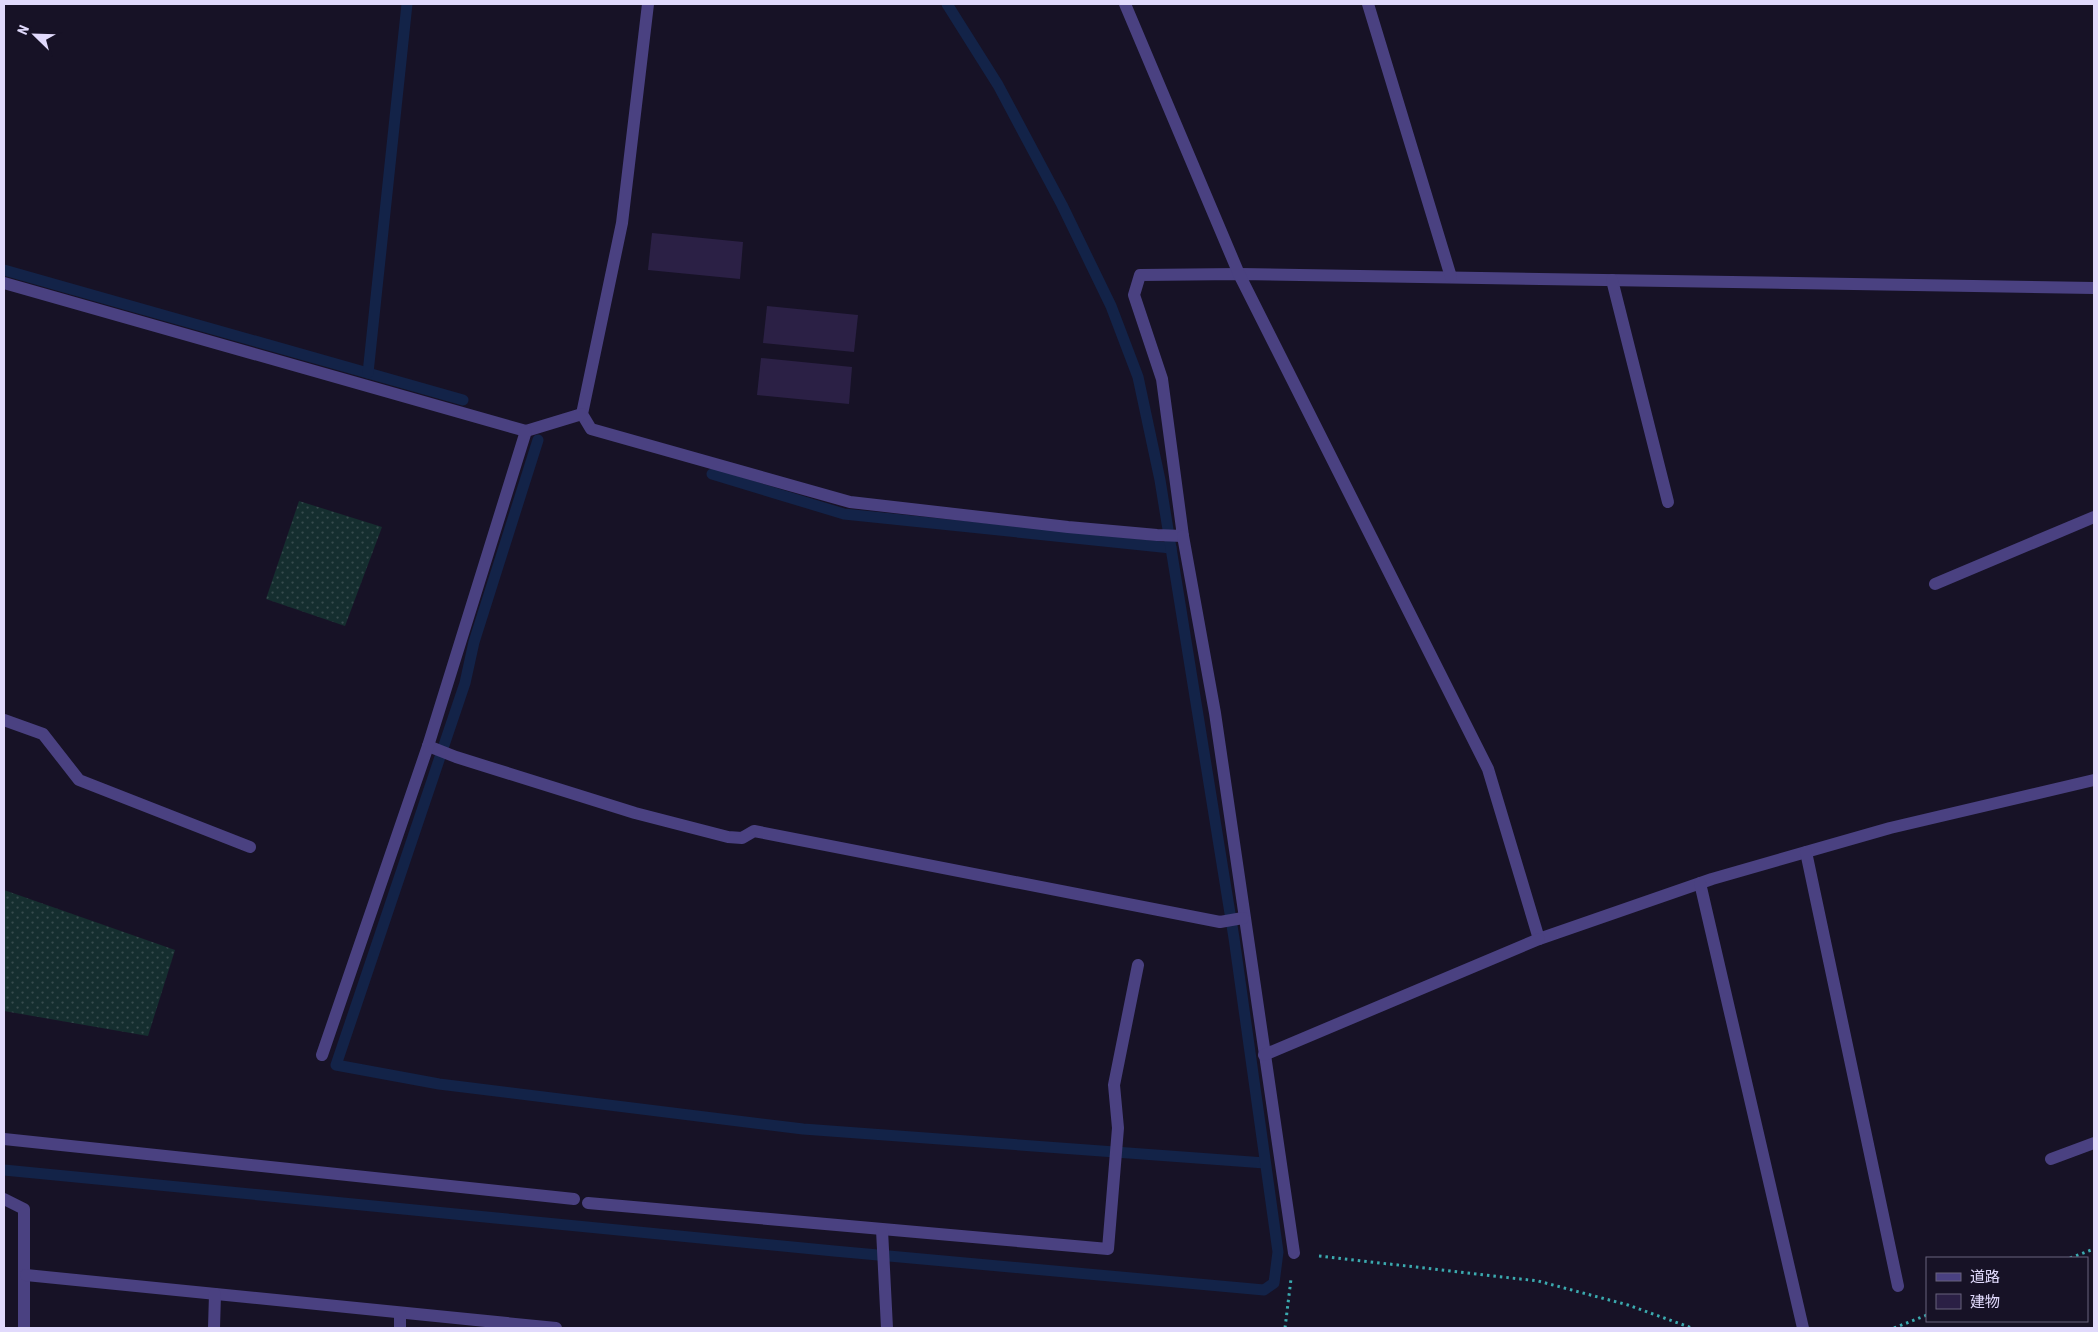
<svg xmlns="http://www.w3.org/2000/svg" width="2098" height="1332" font-family="'Roboto Condensed','Noto Sans JP',sans-serif">
<defs>
<pattern id="grass-dots" width="8" height="8" patternUnits="userSpaceOnUse" patternTransform="scale(1.25)"><rect width="8" height="8" fill="#152e2f"/><path d="M2 2h.1M6 6h.1" fill="none" stroke="#374c4e" stroke-width="1.8" stroke-linecap="round"/></pattern>
</defs>
<rect width="100%" height="100%" fill="#171226"/>
<g fill="url(#grass-dots)">
<path d="M299,501L382,527L345,626L266,599Z"/>
<path d="M4,890L175,950L148,1036L4,1011Z"/>
</g>
<g fill="none" stroke-linecap="round" stroke-linejoin="round">
<g stroke="#132348" stroke-width="11">
<path d="M4,270L463,400"/>
<path d="M368,373L407,4"/>
<path d="M538,440L474,642L465,683L336,1065L439,1084L803,1129L1265,1163"/>
<path d="M712,474L844,514L1171,548"/>
<path d="M4,1170L834,1251L1264,1290L1274,1283L1278,1252L1234,938L1160,480L1138,377L1111,306L1062,205L998,85L947,4"/>
</g>
</g>
<g fill="#2b2045">
<path d="M652,233L743,242L740,279L648,270Z"/>
<path d="M767,306L858,315L854,352L763,343Z"/>
<path d="M761,358L852,367L849,404L757,395Z"/>
</g>
<g fill="none" stroke-linecap="round" stroke-linejoin="round">
<g stroke="#3baaaf" stroke-width="3" stroke-dasharray="2.5 4" stroke-linecap="butt">
<path d="M1319,1256L1538,1281L1628,1305L1692,1328"/>
<path d="M2070,1258L2094,1249"/>
<path d="M1285,1328L1291,1279"/>
<path d="M1894,1328L1927,1315"/>
</g>
<g stroke="#4a4181" stroke-width="12">
<path d="M648,4L622,223L582,414L591,429L850,502L1068,527L1157,535L1183,536L1162,379L1134,295L1140,275L1239,274L2094,288"/>
<path d="M1125,4L1239,274L1488,769L1539,939L1712,879L1890,828L2094,780"/>
<path d="M1368,4L1451,277"/>
<path d="M1612,280L1668,502"/>
<path d="M4,283L526,431L582,414"/>
<path d="M1183,536L1215,713L1294,1253"/>
<path d="M1935,584L2094,517"/>
<path d="M4,720L43,734L79,780L250,847"/>
<path d="M428,746L456,757L635,813L728,837L742,838L754,831L1220,922L1243,918"/>
<path d="M1806,852L1898,1286"/>
<path d="M1700,883L1803,1328"/>
<path d="M322,1055L428,746L526,431"/>
<path d="M1264,1055L1539,939"/>
<path d="M4,1139L574,1199"/>
<path d="M2051,1159L2094,1143"/>
<path d="M4,1199L24,1209V1328"/>
<path d="M588,1203L1108,1249L1118,1128L1114,1085L1138,965"/>
<path d="M882,1230L887,1328"/>
<path d="M26,1275L556,1328"/>
<path d="M214,1328L215,1294"/>
<path d="M400,1328V1313"/>
</g>
</g>
<rect width="2098" height="1332" fill="none" stroke="#e1dafc" stroke-width="10"/>
<rect x="1926" y="1257" width="162" height="65" fill="#171226" stroke="#68627c"/>
<rect x="1936" y="1273" width="25" height="8" fill="#4a4181" stroke="#68627c"/>
<text x="1970" y="1282" font-size="15" fill="#e1dafc">道路</text>
<rect x="1936" y="1294" width="25" height="15" fill="#2b2045" stroke="#68627c"/>
<text x="1970" y="1307" font-size="15" fill="#e1dafc">建物</text>
<g transform="translate(35 35) rotate(293)" stroke="#171226" stroke-width="4" paint-order="stroke">
<path d="M0-4L9 19L0 12L-9 19Z" fill="#e1dafc"/>
<text y="-8" font-size="14" font-weight="bold" text-anchor="middle" fill="#e1dafc">N</text>
</g>
</svg>
